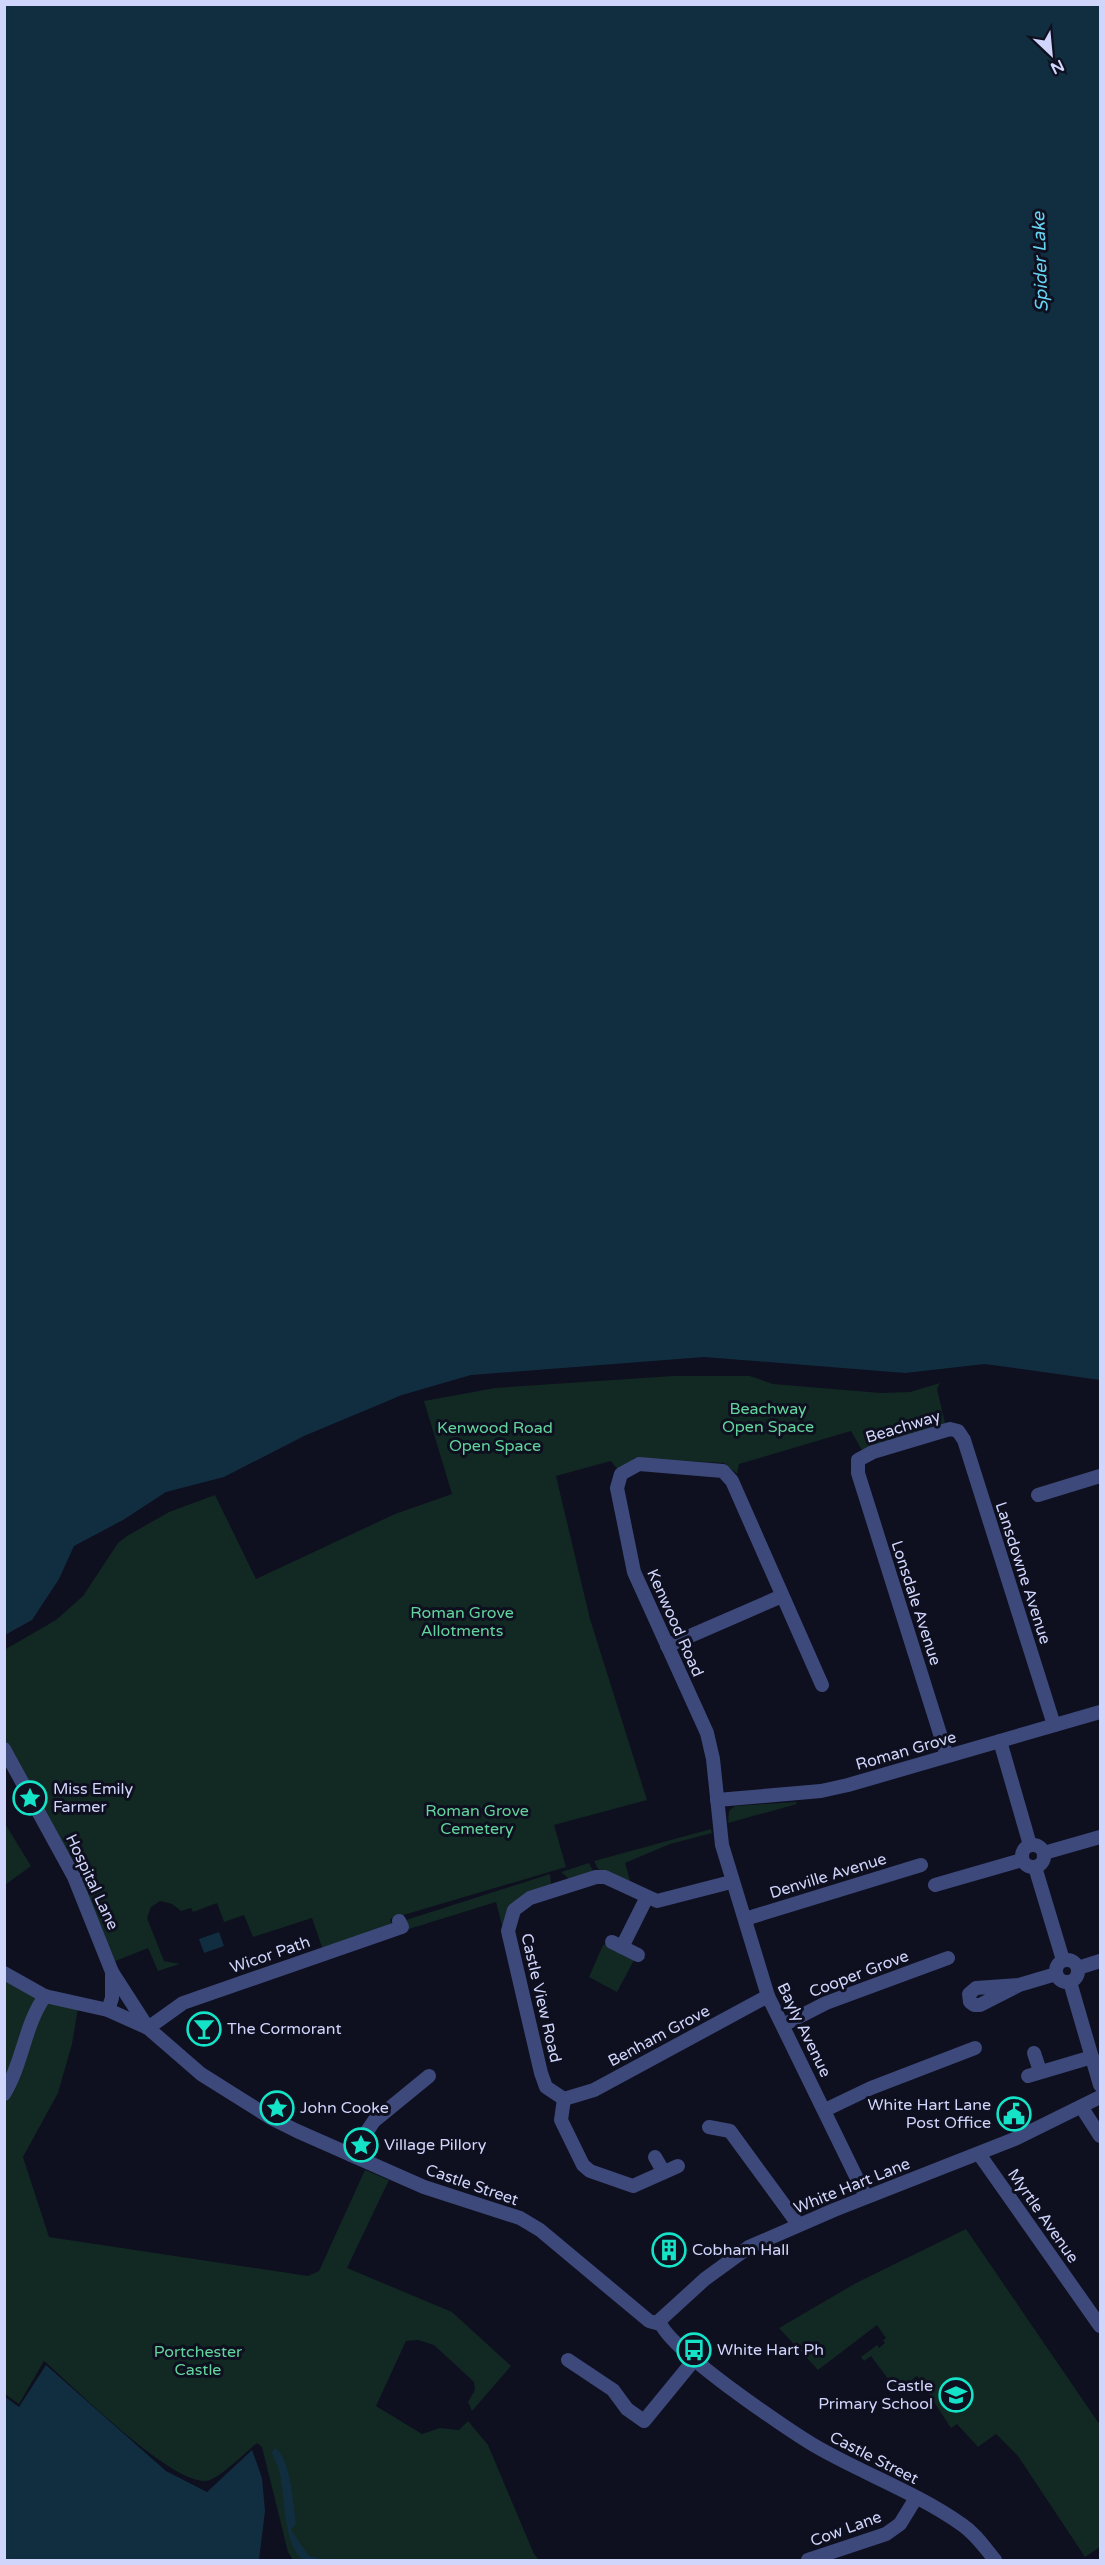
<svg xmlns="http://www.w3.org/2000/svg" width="1105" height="2565" font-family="'Varela Round',sans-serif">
<rect width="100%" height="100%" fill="#0e0f1f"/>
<g fill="#122822">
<path d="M673,1376H750L773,1384L881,1393L910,1392L940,1383L937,1389L946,1427L863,1452L851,1431L739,1464L737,1474L724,1463L634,1458L621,1474L611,1461L556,1476L590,1619L647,1800L554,1825L566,1867L390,1919L392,1925L323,1950L312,1918L253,1937L244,1915L224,1922L217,1903L193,1912L191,1908L181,1911L172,1904L160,1901L151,1907L147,1918L164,1961L180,1964L158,1971L148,1948L113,1962L5,1748L4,1650L56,1620L83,1596L118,1543L127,1536L169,1512L215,1495L256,1579L395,1514L452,1494L424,1401L495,1388Z"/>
<path d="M796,1802L797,1804L728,1823L729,1811L735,1806Z"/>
<path d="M4,1822L31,1866L5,1885H4Z"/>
<path d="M711,1829L712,1833L670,1844L625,1863L630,1881L598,1869L594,1861Z"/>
<path d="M589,1863L593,1871L569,1879L561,1872Z"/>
<path d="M550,1874L551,1883L548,1888L538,1890L504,1933L496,1902L409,1929L406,1920Z"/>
<path d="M609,1943L634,1960L617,1992L589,1977L603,1945Z"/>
<path d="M4,1976L78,2008L72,2044L58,2093L23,2157L49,2237L308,2276L319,2271L365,2170L389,2180L347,2268L452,2312L511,2366L472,2411L468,2402L475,2390L474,2382L434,2345L418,2340L406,2341L376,2406L422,2434L440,2428L459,2430L468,2421L488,2445L534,2554L539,2560H293L288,2552L262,2447L257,2443C245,2453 223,2475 210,2480C178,2492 71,2384 44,2361L19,2404L5,2394Z"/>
<path d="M966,2229L1100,2425V2547L1085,2557L1018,2456L996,2434L978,2447L957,2424L951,2428L917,2376L897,2391L871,2356L864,2361L861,2357L877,2345L879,2348L885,2343L883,2340L886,2338L877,2325L818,2370L779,2328L856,2283Z"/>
</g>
<g fill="#112e40">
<path d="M5,4L1100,5V1380L985,1364L905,1373L704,1357L471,1375L402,1395L304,1436L224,1477L166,1492L123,1520L74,1546L59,1579L32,1620L5,1635Z"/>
<path d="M219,1932L224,1946L204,1953L199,1939Z"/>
<path d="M46,2365L166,2471L207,2492L252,2450L262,2478L265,2511L259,2560H5V2397L19,2407Z"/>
<path d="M275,2448C291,2459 293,2504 296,2523L291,2530L309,2556L326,2560H303C284,2546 285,2497 280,2475C279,2467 275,2460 272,2453Z"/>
</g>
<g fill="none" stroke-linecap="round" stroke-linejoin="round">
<g stroke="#3d497a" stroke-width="14">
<path d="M1038,1495L1100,1476"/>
<path d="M667,1646L782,1596"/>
<path d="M822,1685L732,1481L723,1471L639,1464L621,1474L617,1488L634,1572L707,1733L713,1759L722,1845L768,1996L866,2197"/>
<path d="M1000,1741L1030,1845"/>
<path d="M4,1749L74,1877L112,1972L148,2028L183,2003L402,1927L399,1921"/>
<path d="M947,1756L858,1473V1460L873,1452L950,1429L958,1431L964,1440L1054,1725"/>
<path d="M717,1800L821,1791L848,1785L1100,1712"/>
<circle cx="1033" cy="1856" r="11"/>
<path d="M1044,1853L1100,1837"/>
<path d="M1035,1867L1063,1960"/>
<path d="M935,1885L1022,1860"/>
<path d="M745,1919L921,1865"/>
<path d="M612,1942L638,1955"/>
<path d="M622,1947L647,1897"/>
<circle cx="1067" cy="1971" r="11"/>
<path d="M1078,1968L1100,1961"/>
<path d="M4,1973L45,1996L108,2010L148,2028L201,2074L271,2118L297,2131L424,2187L520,2218L540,2230L649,2321L660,2324"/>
<path d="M1070,1982L1100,2085"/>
<path d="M1019,1985L976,1988L969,1994L970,2002L974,2005H980L1019,1985L1056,1974"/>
<path d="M108,2010L112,1998V1972"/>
<path d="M783,2025L826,2003L948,1958"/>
<path d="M1034,2053L1040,2071"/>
<path d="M1028,2076L1092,2057"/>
<path d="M4,2094C23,2063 24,2026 45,1996"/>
<path d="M564,2099L546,2087L541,2073L508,1931L514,1910L530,1898L596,1877H605L657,1901L731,1882"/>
<path d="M564,2099L594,2090L768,1996"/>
<path d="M564,2099L561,2120L583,2165L590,2171L633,2186L678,2166"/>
<path d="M1082,2108L1100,2136"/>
<path d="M825,2110L871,2088L975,2048"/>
<path d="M709,2127L730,2131L798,2224"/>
<path d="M979,2154L1100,2326"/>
<path d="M351,2155L374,2121L429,2076"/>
<path d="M655,2157L663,2171"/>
<path d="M568,2360L613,2390L627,2409L644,2421L694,2360"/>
<path d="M808,2560L886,2534L900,2524L916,2498"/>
<path d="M995,2560C985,2548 975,2533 961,2524C917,2493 864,2474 817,2447C791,2432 660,2344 660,2320L705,2279L749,2247L834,2210L1017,2138L1100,2097"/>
</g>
</g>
<defs>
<symbol id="sight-ring" viewBox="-11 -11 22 22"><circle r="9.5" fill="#0e0f1f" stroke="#14e3c7" stroke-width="1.5"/><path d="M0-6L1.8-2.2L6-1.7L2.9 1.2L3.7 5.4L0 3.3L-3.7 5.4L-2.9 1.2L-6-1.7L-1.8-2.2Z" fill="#14e3c7"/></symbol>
<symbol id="bar-ring" viewBox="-11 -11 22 22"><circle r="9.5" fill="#0e0f1f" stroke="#14e3c7" stroke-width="1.5"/><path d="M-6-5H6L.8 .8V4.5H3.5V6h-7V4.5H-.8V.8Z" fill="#14e3c7"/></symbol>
<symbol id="civic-ring" viewBox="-11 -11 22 22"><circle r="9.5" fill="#0e0f1f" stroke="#14e3c7" stroke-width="1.5"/><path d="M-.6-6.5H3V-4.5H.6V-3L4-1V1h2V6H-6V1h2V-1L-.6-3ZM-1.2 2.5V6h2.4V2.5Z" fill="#14e3c7"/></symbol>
<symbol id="building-ring" viewBox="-11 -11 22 22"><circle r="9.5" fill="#0e0f1f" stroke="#14e3c7" stroke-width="1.5"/><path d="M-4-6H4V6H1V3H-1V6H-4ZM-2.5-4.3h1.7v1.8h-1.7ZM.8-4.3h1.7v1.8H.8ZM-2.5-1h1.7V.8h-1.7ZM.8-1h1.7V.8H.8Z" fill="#14e3c7"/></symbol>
<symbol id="bus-ring" viewBox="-11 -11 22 22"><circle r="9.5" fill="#0e0f1f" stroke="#14e3c7" stroke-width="1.5"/><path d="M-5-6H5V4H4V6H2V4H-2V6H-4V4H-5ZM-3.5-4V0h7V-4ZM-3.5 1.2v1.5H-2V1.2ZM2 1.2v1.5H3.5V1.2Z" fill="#14e3c7"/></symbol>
<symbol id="school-ring" viewBox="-11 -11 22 22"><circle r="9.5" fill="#0e0f1f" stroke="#14e3c7" stroke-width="1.5"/><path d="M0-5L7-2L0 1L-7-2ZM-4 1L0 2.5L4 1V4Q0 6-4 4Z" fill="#14e3c7"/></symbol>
</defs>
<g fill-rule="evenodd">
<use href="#sight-ring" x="11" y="1779" width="38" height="38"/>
<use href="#bar-ring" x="185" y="2010" width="38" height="38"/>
<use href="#sight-ring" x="258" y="2089" width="38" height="38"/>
<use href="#civic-ring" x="995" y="2095" width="38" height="38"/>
<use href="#sight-ring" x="342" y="2126" width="38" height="38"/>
<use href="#building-ring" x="650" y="2231" width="38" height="38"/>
<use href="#bus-ring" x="675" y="2331" width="38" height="38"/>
<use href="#school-ring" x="937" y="2376" width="38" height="38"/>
</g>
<g text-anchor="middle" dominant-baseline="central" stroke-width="6" stroke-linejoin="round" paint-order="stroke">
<g font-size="16" fill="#63d49d" stroke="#0e0f1f">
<text x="768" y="1409">Beachway<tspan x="768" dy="18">Open Space</tspan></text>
<text x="495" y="1428">Kenwood Road<tspan x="495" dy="18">Open Space</tspan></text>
<text x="462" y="1613">Roman Grove<tspan x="462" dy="18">Allotments</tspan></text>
<text x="477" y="1811">Roman Grove<tspan x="477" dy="18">Cemetery</tspan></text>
<text x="198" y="2352">Portchester<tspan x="198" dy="18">Castle</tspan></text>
</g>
<g font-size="16" fill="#d0d5fb" stroke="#0e0f1f">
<text transform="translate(903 1427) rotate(-17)">Beachway</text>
<text transform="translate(1023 1573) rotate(72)">Lansdowne Avenue</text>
<text transform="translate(916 1603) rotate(72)">Lonsdale Avenue</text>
<text transform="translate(675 1623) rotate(66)">Kenwood Road</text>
<text transform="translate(906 1751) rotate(-16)">Roman Grove</text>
<text transform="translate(828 1876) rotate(-17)">Denville Avenue</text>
<text transform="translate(92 1882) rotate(65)">Hospital Lane</text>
<text transform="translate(270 1955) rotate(-19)">Wicor Path</text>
<text transform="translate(859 1974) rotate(-21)">Cooper Grove</text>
<text transform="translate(541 1998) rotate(77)">Castle View Road</text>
<text transform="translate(804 2030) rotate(64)">Bayly Avenue</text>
<text transform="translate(659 2036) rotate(-28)">Benham Grove</text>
<text transform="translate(472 2185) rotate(19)">Castle Street</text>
<text transform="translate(852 2186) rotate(-22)">White Hart Lane</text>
<text transform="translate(1043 2216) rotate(55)">Myrtle Avenue</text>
<text transform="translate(874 2458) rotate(27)">Castle Street</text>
<text transform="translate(846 2529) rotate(-20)">Cow Lane</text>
</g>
<g font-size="16" fill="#d0d5fb" stroke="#0e0f1f" text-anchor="start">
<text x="53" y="1789">Miss Emily<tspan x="53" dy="18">Farmer</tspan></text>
<text x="227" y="2029">The Cormorant</text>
<text x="991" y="2105" text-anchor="end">White Hart Lane<tspan x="991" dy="18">Post Office</tspan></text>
<text x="300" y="2108">John Cooke</text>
<text x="384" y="2145">Village Pillory</text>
<text x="692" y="2250">Cobham Hall</text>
<text x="717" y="2350">White Hart Ph</text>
<text x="933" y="2386" text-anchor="end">Castle<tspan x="933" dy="18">Primary School</tspan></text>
</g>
<g font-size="18" font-style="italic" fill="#67d3f2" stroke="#0e0f1f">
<text transform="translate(1040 262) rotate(-92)">Spider Lake</text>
</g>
</g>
<rect width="1105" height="2565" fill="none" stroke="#d0d5fb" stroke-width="12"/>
<g transform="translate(1051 54) rotate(154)" stroke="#0e0f1f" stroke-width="4.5" paint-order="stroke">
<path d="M0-4.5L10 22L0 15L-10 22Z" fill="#d0d5fb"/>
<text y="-9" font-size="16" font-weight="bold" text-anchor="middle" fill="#d0d5fb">N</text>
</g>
</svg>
